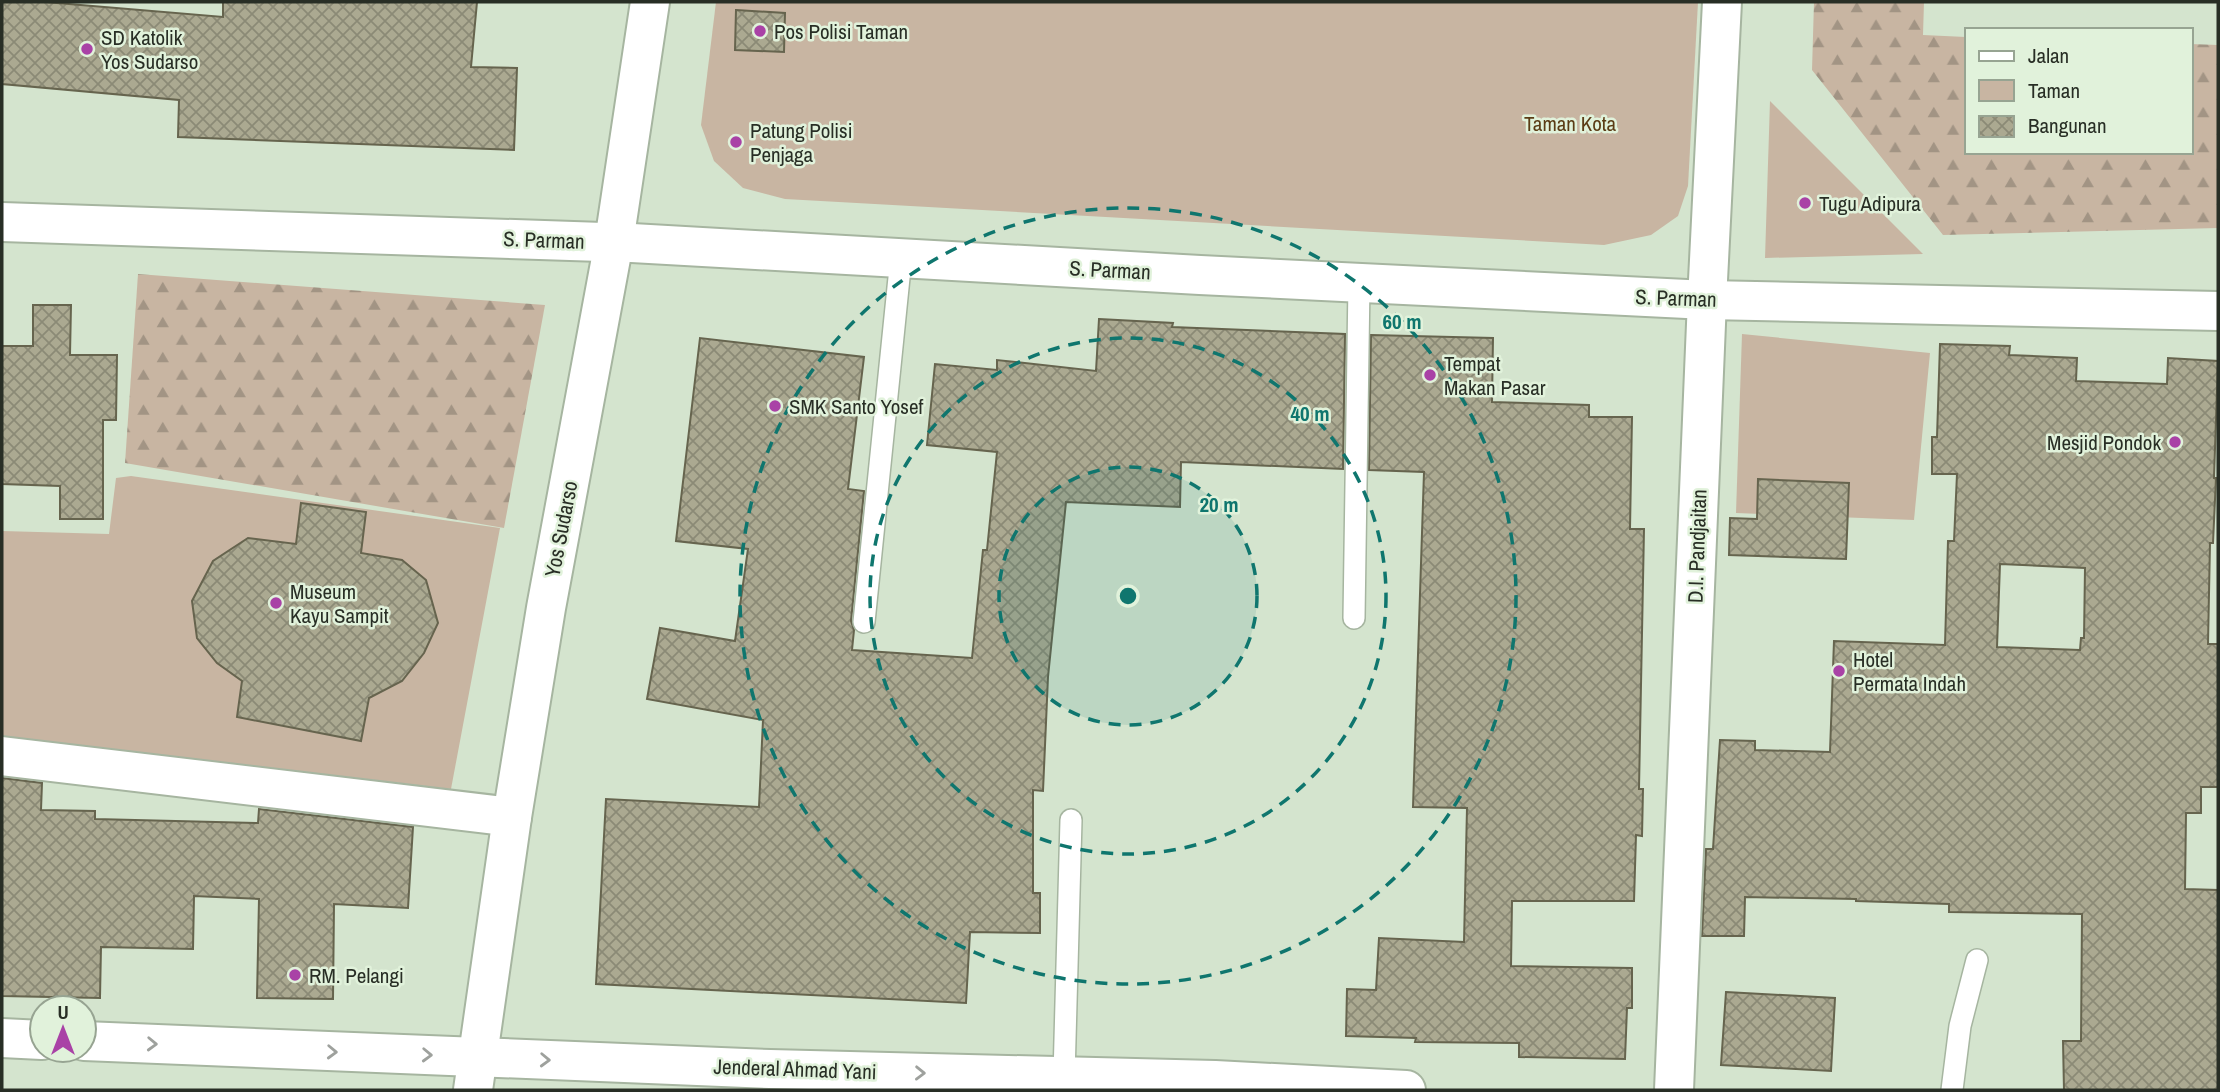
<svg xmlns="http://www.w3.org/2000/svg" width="2220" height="1092" font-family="'Archivo Narrow',sans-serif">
<defs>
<pattern id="forest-firs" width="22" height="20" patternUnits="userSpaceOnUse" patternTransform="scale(1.75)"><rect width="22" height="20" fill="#c8b5a2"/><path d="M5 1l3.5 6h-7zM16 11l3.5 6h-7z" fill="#a29484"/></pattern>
<pattern id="building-cross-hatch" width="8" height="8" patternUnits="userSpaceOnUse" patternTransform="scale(1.75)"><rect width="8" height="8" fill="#aba991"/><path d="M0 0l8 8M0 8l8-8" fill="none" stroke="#8b8a76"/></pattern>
</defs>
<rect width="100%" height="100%" fill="#d4e4ce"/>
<g fill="#c8b5a2">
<path d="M716,2H1698L1688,186L1678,216L1651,235L1604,245L785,199L743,188L714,161L701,125Z"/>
<path d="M1770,101L1923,254L1765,258Z"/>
<path d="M1742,334L1930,353L1914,520L1736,513Z"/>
<path d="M131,476L500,528L451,789L2,736V531L109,534L116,478Z"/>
</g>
<g fill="url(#forest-firs)">
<path d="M1814,2H1924L1923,35L1966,37V152H2190V44L2218,45V228L1943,235L1812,70Z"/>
<path d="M138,274L545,305L504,528L125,463Z"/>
</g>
<g fill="url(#building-cross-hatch)" stroke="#66644e" stroke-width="2" fill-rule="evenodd">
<path d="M2,2H45L223,17V2H477L471,67L517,68L514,150L178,137L179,100L2,84Z"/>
<path d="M736,10L785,13L784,52L735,50Z"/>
<path d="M33,305H71L70,355H117L116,420H103V519H60V486L2,484V346H33Z"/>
<path d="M1099,319L1173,323L1172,327L1345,334L1343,469L1181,462L1180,507L1066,502L1048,677L1043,791L1033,790V893H1040V933L970,932L966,1003L596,984L606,799L759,807L763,720L647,699L660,628L735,641L748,549L676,541L700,338L864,357L848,489L864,491L851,621L854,630L852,650L972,658L983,550H987L997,452L927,445L935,364L997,370V360L1096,371Z"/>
<path d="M1371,335L1493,338L1492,402L1589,405V417H1632L1630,529H1644L1639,789H1643L1642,836L1636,835L1634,901H1512L1511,966L1632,968V1008H1627L1625,1059L1519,1057V1043L1415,1042L1416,1038L1346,1036L1347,989L1376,990L1379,938L1464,942L1467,808L1413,807L1424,472L1369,470Z"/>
<path d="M1940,344L2010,346L2009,355L2077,358L2076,381L2167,384L2168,358L2218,361L2214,478H2216L2213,543H2210L2208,644H2218V787H2201V813H2186L2185,889L2218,890V1090H2064L2063,1041H2081L2082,914L1949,912V904L1856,901V899L1745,897L1744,936H1702L1706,849H1713L1720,740L1755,741V750L1830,752L1834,641L1945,645L1948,541H1954L1957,474H1932V437H1937ZM2000,564L2085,568L2084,638H2081L2080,650L1997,647Z"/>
<path d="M1758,479L1849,483L1846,559L1729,555L1730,518L1757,519Z"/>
<path d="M301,503L366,512L361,553L402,560L426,580L438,623L424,653L402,681L369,698L361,741L237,717L242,681L217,663L197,638L192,601L213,561L248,538L296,544Z"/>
<path d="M2,778L42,783L41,810L95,811V819L258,823L259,809L413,827L408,908L334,904L333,999L257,998L259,899L194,896L193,949L101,947L100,998L2,996Z"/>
<path d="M1726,992L1835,998L1831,1071L1721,1065Z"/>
</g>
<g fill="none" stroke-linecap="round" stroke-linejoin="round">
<defs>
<g id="lane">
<path d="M1354,618L1359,283"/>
<path d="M864,622L901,258"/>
<path d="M1064,1076L1071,820"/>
<path d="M1952,1090L1960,1026L1977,960"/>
</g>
<g id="street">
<path d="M2,222L632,243L1200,275L1707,300L2218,311"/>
<path d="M2,756L512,817"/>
</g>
<g id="secondary">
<path d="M473,1090L512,817L546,608L614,242L650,2"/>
<path d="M1674,1090L1707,300L1722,2"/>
</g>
<g id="highway">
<path d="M2,1038L42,1040"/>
<path d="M84,1041L770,1069L1215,1080L1406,1090"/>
</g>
</defs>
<use href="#lane" stroke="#a6b5a0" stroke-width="24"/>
<use href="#street" stroke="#a6b5a0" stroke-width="42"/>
<use href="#secondary" stroke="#a6b5a0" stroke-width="42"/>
<use href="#highway" stroke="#a6b5a0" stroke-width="42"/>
<use href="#lane" stroke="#fff" stroke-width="21"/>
<use href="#street" stroke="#fff" stroke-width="38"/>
<use href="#secondary" stroke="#fff" stroke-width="38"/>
<use href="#highway" stroke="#fff" stroke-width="38"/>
</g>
<defs><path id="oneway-chevron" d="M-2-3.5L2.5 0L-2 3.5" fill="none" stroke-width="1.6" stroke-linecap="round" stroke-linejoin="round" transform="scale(1.75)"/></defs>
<g stroke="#9ea19d">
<use href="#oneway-chevron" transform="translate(152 1044) rotate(2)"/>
<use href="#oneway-chevron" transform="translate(332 1052) rotate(2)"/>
<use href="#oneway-chevron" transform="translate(427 1055) rotate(2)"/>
<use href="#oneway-chevron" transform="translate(545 1060) rotate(2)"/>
<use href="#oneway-chevron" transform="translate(920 1073) rotate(1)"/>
</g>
<circle cx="1128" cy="596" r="129" fill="#0f766e" fill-opacity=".12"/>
<g fill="none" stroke="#0f766e" stroke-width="3.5" stroke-dasharray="12 9">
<circle cx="1128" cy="596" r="129"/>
<circle cx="1128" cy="596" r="258"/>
<circle cx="1128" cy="596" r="388"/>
</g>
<g fill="#a942a6" stroke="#e1f2db" stroke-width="2.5">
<circle cx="760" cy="31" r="7"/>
<circle cx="87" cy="49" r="7"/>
<circle cx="736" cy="142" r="7"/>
<circle cx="1805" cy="203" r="7"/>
<circle cx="1430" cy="375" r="7"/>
<circle cx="775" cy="406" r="7"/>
<circle cx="2175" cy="442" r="7"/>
<circle cx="276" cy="603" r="7"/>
<circle cx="1839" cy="671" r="7"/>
<circle cx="295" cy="975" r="7"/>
</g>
<g text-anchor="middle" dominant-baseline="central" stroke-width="5" stroke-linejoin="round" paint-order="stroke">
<g font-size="21" fill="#282e25" stroke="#e1f2db" text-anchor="start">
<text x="774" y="31">Pos Polisi Taman</text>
<text x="101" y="37">SD Katolik<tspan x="101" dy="24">Yos Sudarso</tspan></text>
<text x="750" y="130">Patung Polisi<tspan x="750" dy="24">Penjaga</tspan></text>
<text x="1819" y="203">Tugu Adipura</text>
<text x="1444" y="363">Tempat<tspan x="1444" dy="24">Makan Pasar</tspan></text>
<text x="789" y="406">SMK Santo Yosef</text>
<text x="2161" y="442" text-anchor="end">Mesjid Pondok</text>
<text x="290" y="591">Museum<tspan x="290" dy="24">Kayu Sampit</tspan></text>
<text x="1853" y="659">Hotel<tspan x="1853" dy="24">Permata Indah</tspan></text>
<text x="309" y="975">RM. Pelangi</text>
</g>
<g font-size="21" fill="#5b3c15" stroke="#e1f2db">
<text x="1570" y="123">Taman Kota</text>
</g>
<g font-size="21" fill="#282e25" stroke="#e1f2db">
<text transform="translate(544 240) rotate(2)">S. Parman</text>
<text transform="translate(1110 270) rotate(3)">S. Parman</text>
<text transform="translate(1676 298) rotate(2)">S. Parman</text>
<text transform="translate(561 529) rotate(-79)">Yos Sudarso</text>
<text transform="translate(1697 546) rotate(-88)">D.I. Pandjaitan</text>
<text transform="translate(795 1069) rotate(2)">Jenderal Ahmad Yani</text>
</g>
</g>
<circle cx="1128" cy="596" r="10" fill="#0f766e" stroke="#e1f2db" stroke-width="3.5"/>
<g font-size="21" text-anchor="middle" font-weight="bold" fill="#0f766e" stroke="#e1f2db" stroke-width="5" stroke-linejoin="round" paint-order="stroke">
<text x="1402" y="329">60 m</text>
<text x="1310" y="421">40 m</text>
<text x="1219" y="512">20 m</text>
</g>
<rect width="2220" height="1092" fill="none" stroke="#282e25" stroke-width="7"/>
<rect x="1965" y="28" width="228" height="126" fill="#e1f2db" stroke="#97a492" stroke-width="2"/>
<rect x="1979" y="51" width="35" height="10" fill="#ffffff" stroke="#97a492" stroke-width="2"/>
<text x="2028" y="63" font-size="21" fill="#282e25">Jalan</text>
<rect x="1979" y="80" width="35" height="21" fill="#c8b5a2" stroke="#97a492" stroke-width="2"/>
<text x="2028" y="98" font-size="21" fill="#282e25">Taman</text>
<rect x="1979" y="116" width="35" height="21" fill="url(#building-cross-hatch)" stroke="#97a492" stroke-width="2"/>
<text x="2028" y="133" font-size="21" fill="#282e25">Bangunan</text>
<g transform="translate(63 1029)"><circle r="33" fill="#e1f2db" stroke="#97a492" stroke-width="2"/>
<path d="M0-5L12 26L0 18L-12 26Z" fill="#a942a6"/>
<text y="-10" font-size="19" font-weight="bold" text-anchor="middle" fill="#282e25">U</text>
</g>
</svg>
